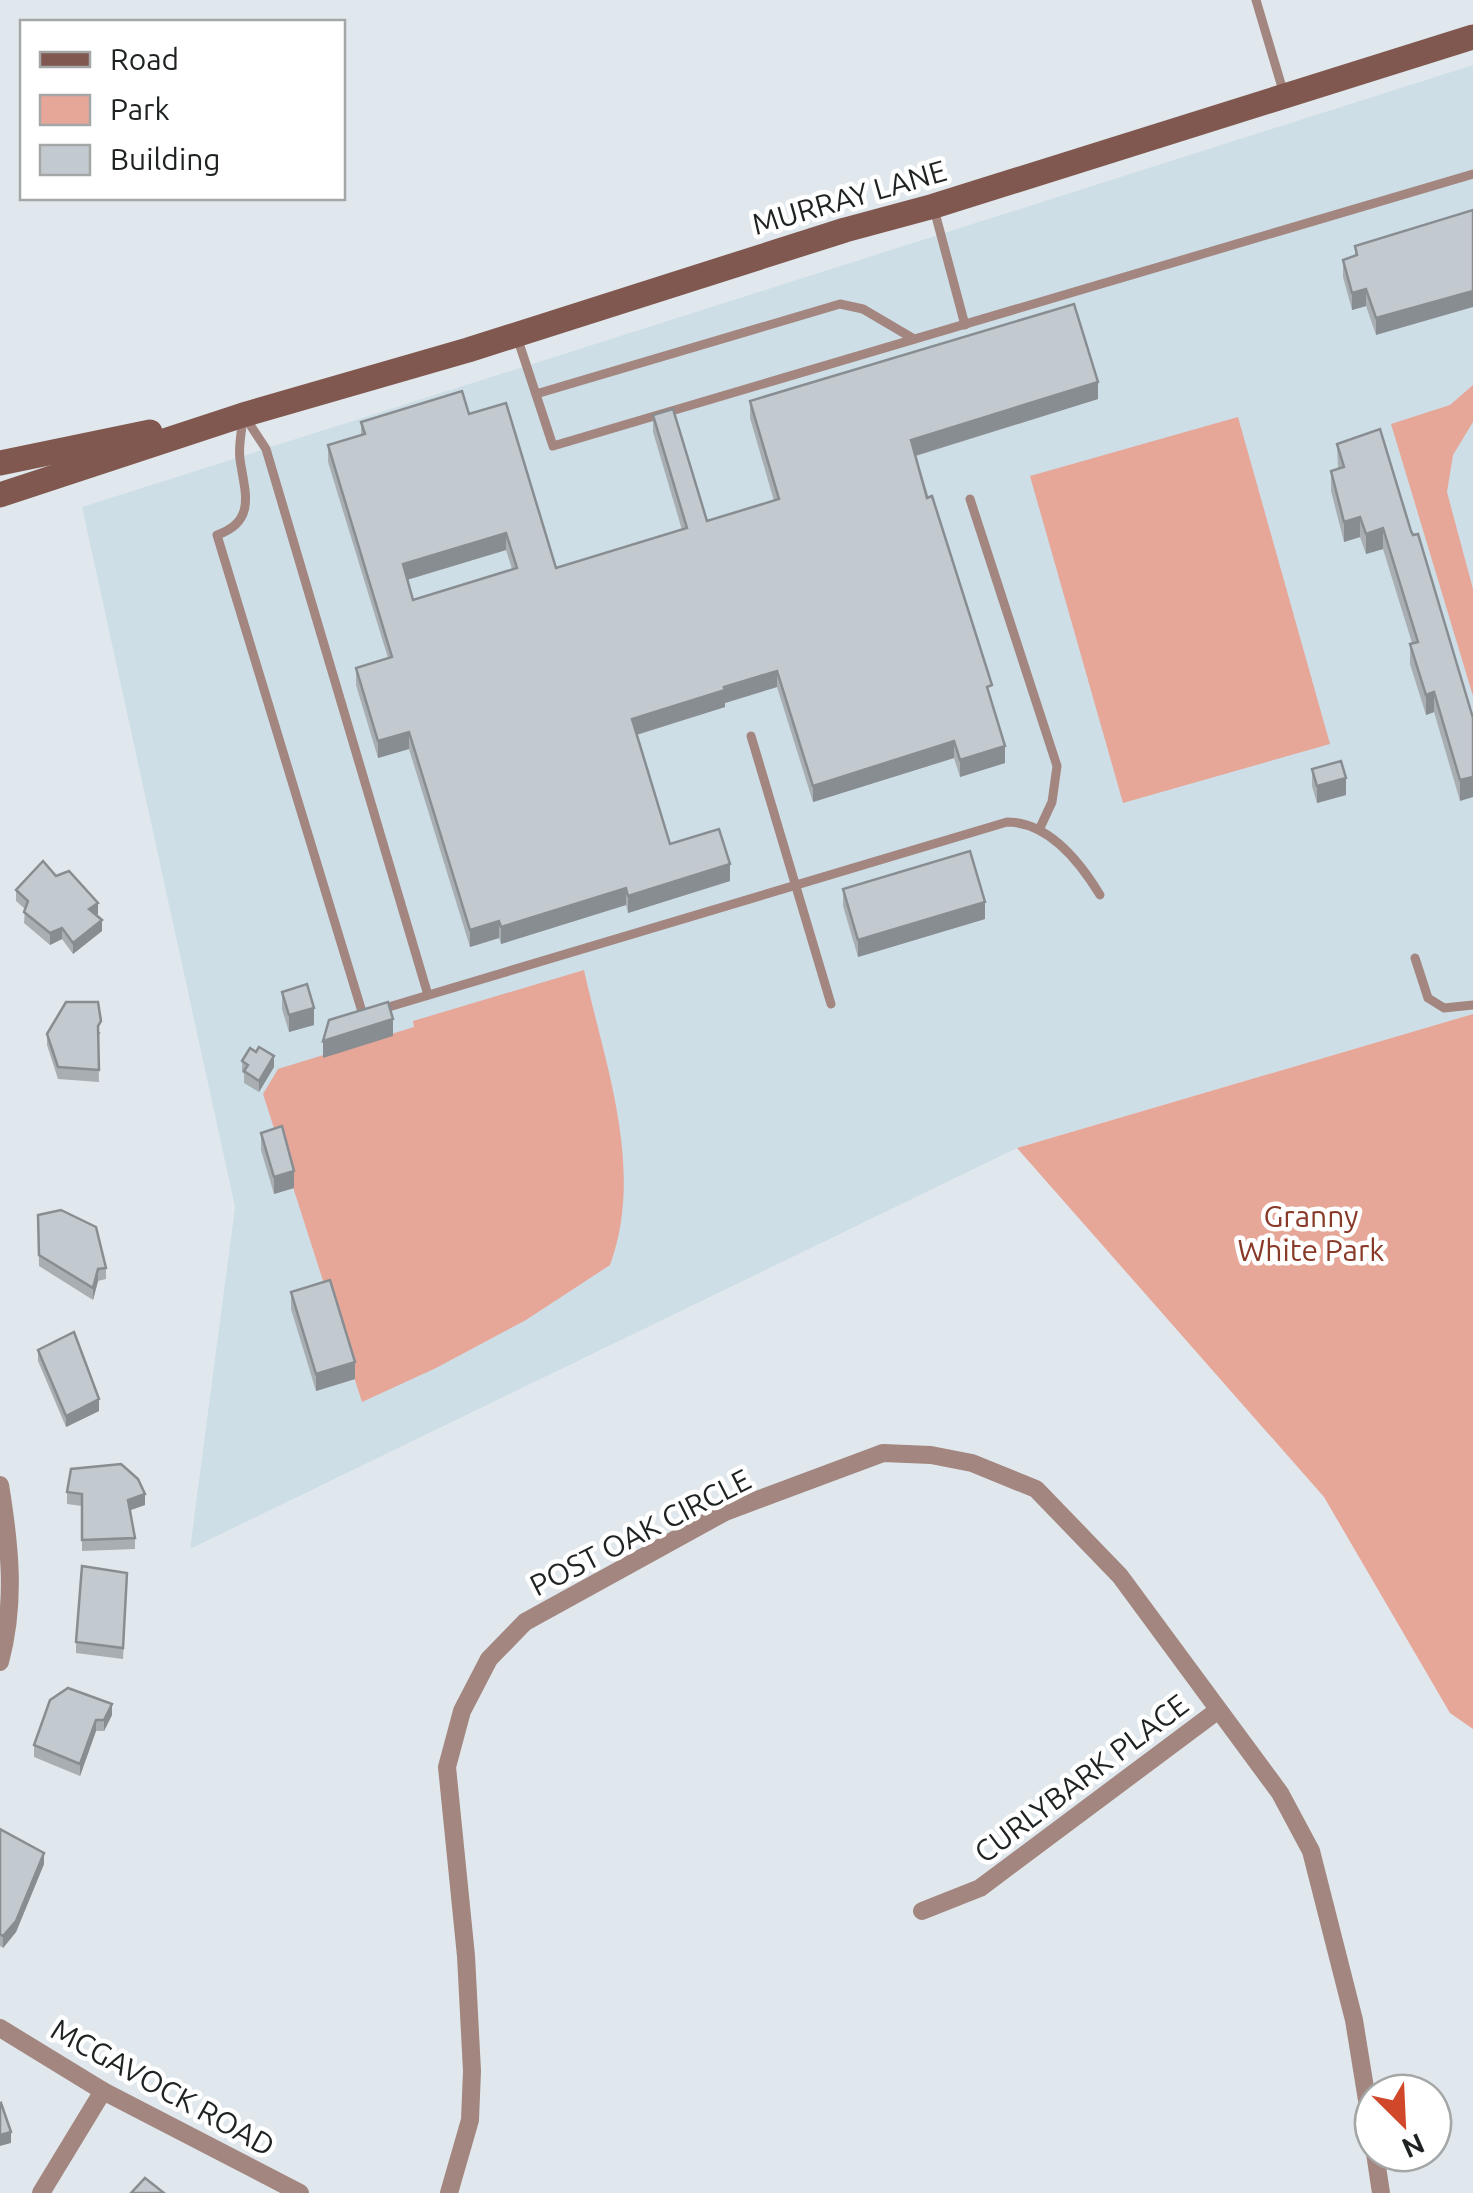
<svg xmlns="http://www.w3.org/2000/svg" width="1473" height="2193" font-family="Ubuntu,sans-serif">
<rect width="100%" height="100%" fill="#e0e8ed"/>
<path fill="#cedee7" d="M1473,65V1014L1017,1148L190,1549L235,1207L82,507Z"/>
<g fill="#e6a799">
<path d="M1473,385V422L1453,455L1447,492L1473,589V696L1391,424L1450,405Z"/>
<path d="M1238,417L1330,744L1123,803L1030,476Z"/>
<path d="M584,970C605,1065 645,1169 610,1265L526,1320L436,1368L362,1402L263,1094L278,1069L414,1027L413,1021Z"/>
<path d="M1473,1014V1729L1450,1713L1324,1497L1017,1148Z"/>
</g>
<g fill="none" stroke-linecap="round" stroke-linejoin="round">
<g stroke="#a3867f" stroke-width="9">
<path d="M1256,0L1284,94"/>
<path d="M934,209L965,325"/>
<path d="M517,337L553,446L1473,174"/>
<path d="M536,394L840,304L863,309L914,339"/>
<path d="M245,417L266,449L428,995"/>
<path d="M243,418C242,430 238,446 240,459C244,490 258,521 217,535L363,1015L368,1013"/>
<path d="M970,499L1057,766L1052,802L1039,830"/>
<path d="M751,736L831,1004"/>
<path d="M1415,958L1428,998L1444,1008L1473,1005"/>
<path d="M382,1009L1007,822C1048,822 1080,862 1100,895"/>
</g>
<g stroke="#a3867f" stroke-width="18">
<path d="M0,1485C10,1546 16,1602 0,1662"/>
<path d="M922,1911L980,1888L1217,1711"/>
<path d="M0,2028L103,2091L300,2193"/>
<path d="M1375,2153L1381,2193"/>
<path d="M41,2193L103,2091"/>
<path d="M449,2193L470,2120L472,2071L466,1956L447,1767L462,1711L489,1659L525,1622L725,1512L883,1453L931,1455L972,1463L1036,1489L1120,1576L1280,1793L1311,1851L1354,2020L1373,2137"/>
</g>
<g stroke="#81584f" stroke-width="25">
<path d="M0,463L150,432"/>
<path d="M0,495L243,415L468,350L845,230L934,206L1473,37"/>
</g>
</g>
<g fill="#a8aeb2" fill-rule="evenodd">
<path d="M1473,210L1376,335L1366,306L1352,310L1343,277V260L1355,256V246Z"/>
<path d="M1098,399L916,456L992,702L1005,763L960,777L954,758L813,802L777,687L725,703V707L637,735L670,844L730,881L628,913L626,905L501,944L499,938L470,947L409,749L378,758L356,685V668L388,658L328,462V445L361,435V422L469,414L556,568L682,530L653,432V415L707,521L774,501L750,418V401ZM506,550L512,569L413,600L407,580Z"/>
<path d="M1337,444L1411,531L1473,718L1460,801L1434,712L1426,715L1410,664V644L1412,643L1383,549L1366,554L1360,537L1344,542L1331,491V471L1338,469Z"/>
<path d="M1312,769L1346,795L1317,803L1312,786Z"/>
<path d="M56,876L98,914L96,915L102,931L73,954L62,939L50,945L24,923L25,909L16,901V890Z"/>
<path d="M843,889L985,919L858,957L843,906Z"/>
<path d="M282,992L314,1025L289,1032L282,1009Z"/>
<path d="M101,1032L98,1037L99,1082L58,1079L47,1045V1034Z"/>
<path d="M256,1052L274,1067L259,1092L244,1083V1074L242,1072V1061Z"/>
<path d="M261,1133L294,1188L274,1194L261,1150Z"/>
<path d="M38,1215L106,1268V1279L98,1281L93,1300L39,1266Z"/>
<path d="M291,1292L355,1379L316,1391L291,1309Z"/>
<path d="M38,1350L99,1411L66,1427L38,1361Z"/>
<path d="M67,1492L145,1505L130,1510L135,1538V1549L82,1551V1506L67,1504Z"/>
<path d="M127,1584L123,1659L76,1653V1642Z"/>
<path d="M50,1700L112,1715L104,1731H96L80,1776L34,1757V1745Z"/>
<path d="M0,1829L44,1864L16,1932L3,1948L0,1946Z"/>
</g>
<g fill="#888d91">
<path d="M1366,289V306L1352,310V293Z"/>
<path d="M1473,291V307L1376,335V318Z"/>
<path d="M1098,382V399L911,457V440Z"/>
<path d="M1360,517V537L1344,542V522Z"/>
<path d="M1383,528V549L1366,554V534Z"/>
<path d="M506,533V550L403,581V564Z"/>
<path d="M777,671V687L725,703V707L632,736V719Z"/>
<path d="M1434,692V712L1426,715V695Z"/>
<path d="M409,732V749L378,758V741Z"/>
<path d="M954,741V758L813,802V786Z"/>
<path d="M1005,746V763L960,777V760Z"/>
<path d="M1473,777V797L1460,801V780Z"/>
<path d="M1346,778V795L1317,803V786Z"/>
<path d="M730,864V881L628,913V896Z"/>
<path d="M626,888V905L501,944V927Z"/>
<path d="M985,902V919L858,957V940Z"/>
<path d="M98,903V914L89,921V909Z"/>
<path d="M102,920V931L73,954V943Z"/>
<path d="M499,921V938L470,947V930Z"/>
<path d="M62,928V939L50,945V933Z"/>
<path d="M314,1008V1025L289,1032V1015Z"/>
<path d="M393,1019V1036L323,1058V1041Z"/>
<path d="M274,1056V1067L259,1092V1081Z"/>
<path d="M294,1171V1188L274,1194V1177Z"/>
<path d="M98,1269V1281L93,1300V1288Z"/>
<path d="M355,1362V1379L316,1391V1374Z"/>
<path d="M99,1399V1411L66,1427V1416Z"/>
<path d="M145,1494V1505L128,1511V1500Z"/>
<path d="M112,1704V1715L104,1731V1720Z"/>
<path d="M96,1720V1731L80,1776V1764Z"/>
<path d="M44,1853V1864L16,1932L3,1948V1936Z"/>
<path d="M11,2132V2143L0,2146V2135Z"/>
</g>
<g fill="#c3cacf" stroke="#888d91" stroke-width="2.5" fill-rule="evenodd">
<path d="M1473,210V291L1376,318L1366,289L1352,293L1343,260L1357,255L1355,246Z"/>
<path d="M1074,304L1098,382L911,440L927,498L932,496L992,685L987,687L1005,746L960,760L954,741L813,786L777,671L724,687L725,690L632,719L670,844L719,829L730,864L628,896L626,888L501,927L499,921L470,930L409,732L378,741L356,668L392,657L328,445L365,434L361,422L462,391L469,414L506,403L556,568L687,528L653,415L673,409L707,521L779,499L750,401ZM506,533L517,568L413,600L403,564Z"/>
<path d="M1380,429L1411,531L1413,535L1418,534L1473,718V777L1460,780L1434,692L1426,695L1410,644L1418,642L1383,528L1366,534L1360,517L1344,522L1331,471L1344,467L1337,444Z"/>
<path d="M1341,761L1346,778L1317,786L1312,769Z"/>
<path d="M970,851L985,902L858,940L843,889Z"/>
<path d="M43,861L56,876L69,871L98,903L89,909L102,920L73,943L62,928L50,933L24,912L28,901L16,890Z"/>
<path d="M307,984L314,1008L289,1015L282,992Z"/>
<path d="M66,1002H98L101,1021L98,1026L99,1070L58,1067L47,1034Z"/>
<path d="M388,1002L393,1019L323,1041L329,1020Z"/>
<path d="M259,1047L274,1056L259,1081L244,1071L248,1065L242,1061L250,1048L256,1052Z"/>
<path d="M282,1126L294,1171L274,1177L261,1133Z"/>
<path d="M61,1210L96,1227L106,1268L98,1269L93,1288L39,1255L38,1215Z"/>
<path d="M330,1280L355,1362L316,1374L291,1292Z"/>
<path d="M74,1332L99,1399L66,1416L38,1350Z"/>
<path d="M121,1464L138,1479L145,1494L128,1500L135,1538L82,1540V1494L67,1492L71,1469Z"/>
<path d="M82,1566L127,1573L123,1648L76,1642Z"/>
<path d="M68,1688L112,1704L104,1720H96L80,1764L34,1745L50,1700Z"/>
<path d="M0,1829L44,1853L16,1921L3,1936L0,1934Z"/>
<path d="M1,2103L11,2132L0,2135V2104Z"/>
<path d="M145,2178L164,2193H131Z"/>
</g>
<g text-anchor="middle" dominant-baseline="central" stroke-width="9" stroke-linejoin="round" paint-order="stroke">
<g font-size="30" fill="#1f2223" stroke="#fff">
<text transform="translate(849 197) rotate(-16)">MURRAY LANE</text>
<text transform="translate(640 1532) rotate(-27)">POST OAK CIRCLE</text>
<text transform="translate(1081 1778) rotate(-37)">CURLYBARK PLACE</text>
<text transform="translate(163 2087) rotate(29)">MCGAVOCK ROAD</text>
</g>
<g font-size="30" fill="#893928" stroke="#fff">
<text x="1311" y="1216">Granny<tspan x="1311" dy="34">White Park</tspan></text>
</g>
</g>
<rect x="20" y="20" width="325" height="180" fill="#ffffff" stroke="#a5a7a7" stroke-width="2.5"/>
<rect x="40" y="52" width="50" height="15" fill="#81584f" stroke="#a5a7a7" stroke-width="2.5"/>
<text x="110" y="70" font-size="30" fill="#1f2223">Road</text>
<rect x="40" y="95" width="50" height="30" fill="#e6a799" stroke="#a5a7a7" stroke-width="2.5"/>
<text x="110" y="120" font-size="30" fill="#1f2223">Park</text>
<rect x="40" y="145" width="50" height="30" fill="#c3cacf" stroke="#a5a7a7" stroke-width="2.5"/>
<text x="110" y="170" font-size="30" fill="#1f2223">Building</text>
<g transform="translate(1403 2123) rotate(156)"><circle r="48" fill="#ffffff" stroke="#a5a7a7" stroke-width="2.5"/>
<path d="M0-8L18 38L0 25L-18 38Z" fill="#d14729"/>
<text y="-15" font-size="28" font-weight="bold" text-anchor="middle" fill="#1f2223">N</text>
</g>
</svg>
